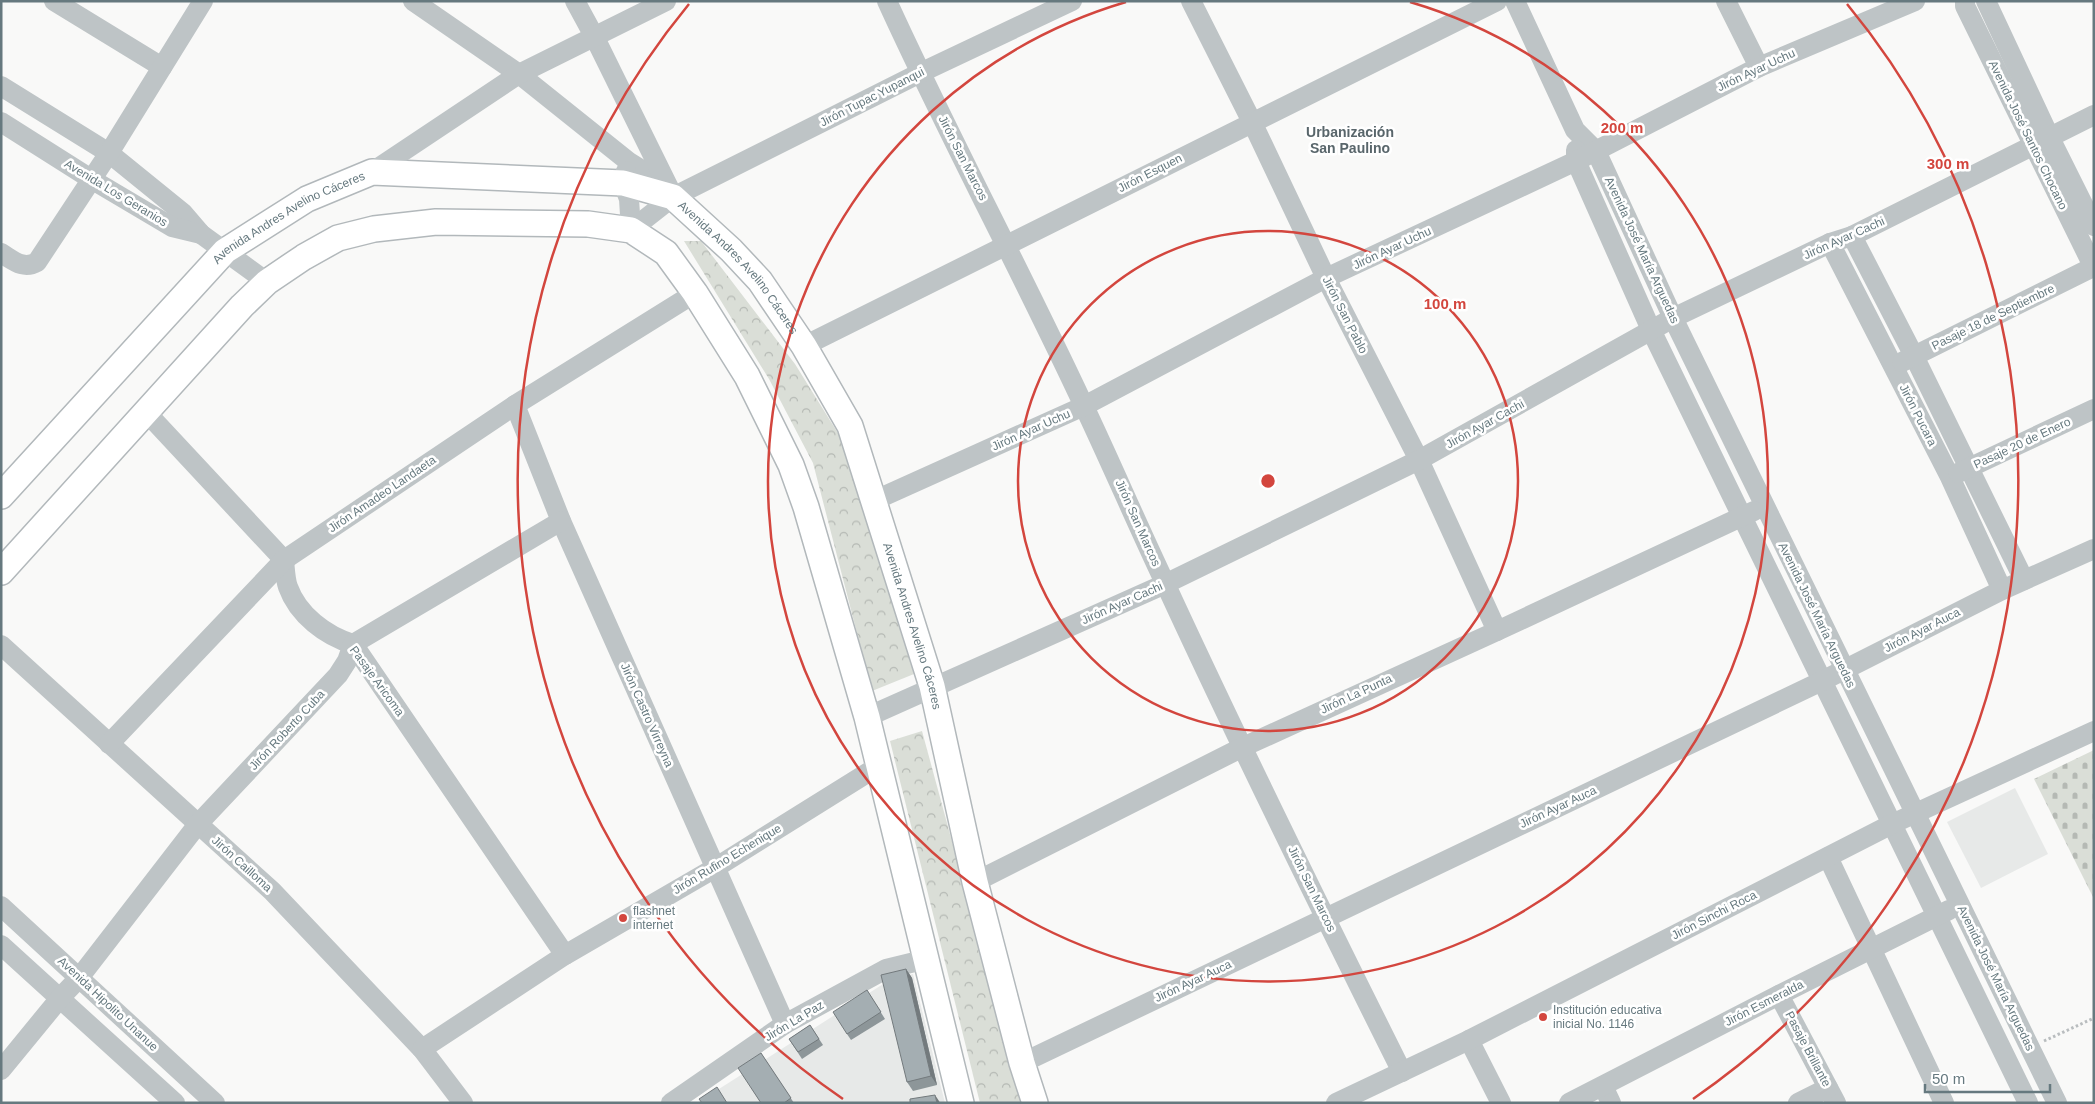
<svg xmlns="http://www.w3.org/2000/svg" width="2095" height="1104" font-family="Arial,sans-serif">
<defs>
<pattern id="cemetery-stones" width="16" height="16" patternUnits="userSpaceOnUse" patternTransform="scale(1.25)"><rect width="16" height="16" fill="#daded7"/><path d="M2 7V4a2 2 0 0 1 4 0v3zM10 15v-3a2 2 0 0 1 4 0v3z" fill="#b5b9b4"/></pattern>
<pattern id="park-crowns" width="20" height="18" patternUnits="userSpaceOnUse" patternTransform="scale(1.25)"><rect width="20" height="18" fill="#daded7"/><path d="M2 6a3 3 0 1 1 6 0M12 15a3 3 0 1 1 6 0" fill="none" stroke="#b5b9b4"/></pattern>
</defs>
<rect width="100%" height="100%" fill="#f9f9f8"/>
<g fill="#e7e9e8">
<path d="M2015,788L2048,854L1981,888L1947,822Z"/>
<path d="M913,974L945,1103H697L891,979Z"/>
</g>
<path fill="url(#cemetery-stones)" d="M2094,750V899L2034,779Z"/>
<g fill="url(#park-crowns)">
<path d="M684,241H701L795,364L841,438L914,674L872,691L813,463L769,379Z"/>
<path d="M922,731L1023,1103H980L890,741Z"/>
</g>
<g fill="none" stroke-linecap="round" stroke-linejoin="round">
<defs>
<g id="major">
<path id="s1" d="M1,496L225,251L307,199L372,172L623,183L673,197L731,250L760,281L804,346L850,426L932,686L975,882L1022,1063L1035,1103"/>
<path d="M1,572L242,306L267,282L304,257L338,238L374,229L436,222L588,224L631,230L666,253L695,293L747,376L791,465L806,507L867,717L961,1103"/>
</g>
</defs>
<use href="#major" stroke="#b2b8bb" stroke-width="28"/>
<path stroke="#b9bdbf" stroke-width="3" stroke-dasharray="2.5 2.5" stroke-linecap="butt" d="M2044,1041L2094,1018"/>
<g stroke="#bec4c6" stroke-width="20">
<path d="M54,1L162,67"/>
<path d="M413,1L519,74L629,162L645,172L672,196"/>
<path d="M575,1L594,36L669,188"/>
<path d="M887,1C949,137 1020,269 1083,404C1111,463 1137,524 1165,583C1241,748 1321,910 1402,1072"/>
<path d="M1191,1L1252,122L1326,278L1419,460L1497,631"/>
<path d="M1515,1L1575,130L1596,151L1673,318L2057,1103"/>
<path d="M1726,1L1759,67"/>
<path d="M1965,1V6L2094,268"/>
<path d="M1986,1L2050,138L2094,226"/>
<path d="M1,86L109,153L183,213L201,234L267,282"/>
<path d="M1,122L91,179L172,227L201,234"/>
<path d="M1576,150V161L1652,332L2028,1103"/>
<path d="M626,171L623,183L629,199L631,230"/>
<path d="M372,172L519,74L666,1"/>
<path d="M631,230L673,197L920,73L1072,1"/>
<path d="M1852,236L1914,356L2024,580"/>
<path d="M1830,243L1950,477L2002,590"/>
<path d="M1,253C13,260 23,270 37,262L109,153L203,1"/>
<path d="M804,346L1497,1"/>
<path d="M1902,362L2093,267"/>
<path d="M515,405L561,521L785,1024"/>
<path d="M146,412L284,560C285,568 285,579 288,587C298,615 326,636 353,644L565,955"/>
<path d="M1958,473L2094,409"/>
<path d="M873,501L1084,406L1326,278L1576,161L1759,67L1915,1"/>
<path d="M1,645L272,891L422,1049L463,1103"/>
<path d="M867,717L1165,584L1419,460L1673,318L1830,243L1852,236L2094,115"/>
<path d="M109,744L284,560L515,405L695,293"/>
<path d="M1828,857L1944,1103"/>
<path d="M975,882L1243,747L1497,631L1754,511"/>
<path d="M1,906L215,1103"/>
<path d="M1,945L175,1103"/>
<path d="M1779,995L1836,1103"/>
<path d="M1469,1040L1501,1103"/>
<path d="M422,1049L565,955L715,868L880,765"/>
<path d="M1022,1063L1822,681L2002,590L2094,549"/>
<path d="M1,1070L60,998L79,978L198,824L338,675L347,661L353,644L561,521"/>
<path d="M1603,1086L1611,1103"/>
<path d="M671,1103L785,1024L886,969L927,959"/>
<path d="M1336,1103L1469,1040L1892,824L2094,731"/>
<path d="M1569,1103L1779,995L1949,910"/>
<path d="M1798,1103L1828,1088"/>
</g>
<use href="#major" stroke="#fff" stroke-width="25"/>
</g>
<g fill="#8d9699">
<path d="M906,969L912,978L937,1085L913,1091L907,1082Z"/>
<path d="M867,990L885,1019L851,1040L847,1034Z"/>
<path d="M810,1025L823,1045L802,1059L789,1039Z"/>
<path d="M761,1053L794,1103H761Z"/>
</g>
<g fill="#737a7d">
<path d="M906,969L912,978L937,1085L931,1076Z"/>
<path d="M935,1095L939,1101L940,1103H937Z"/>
</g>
<g fill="#a4aeb2" stroke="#737a7d">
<path d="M906,969L931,1076L907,1082L881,975Z"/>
<path d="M867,990L881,1012L847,1034L833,1012Z"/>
<path d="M810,1025L819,1039L798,1052L789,1039Z"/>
<path d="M761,1053L791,1098L784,1103H761L738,1068Z"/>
<path d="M717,1087L727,1103H702L699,1099Z"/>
<path d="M935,1095L937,1103H910V1099Z"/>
</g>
<g fill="none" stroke="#d3463e" stroke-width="2.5">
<circle cx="1268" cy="481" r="250"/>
<path d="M1410 2A500 500 0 1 1 1126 2"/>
<path d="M843 1099A750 750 0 0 1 689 4M1847 4A750 750 0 0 1 1693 1099"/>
</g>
<g fill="#d3463e" stroke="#fff" stroke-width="2">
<circle cx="623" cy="918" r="5"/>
<circle cx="1543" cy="1017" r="5"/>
</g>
<g text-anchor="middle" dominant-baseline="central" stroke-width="5" stroke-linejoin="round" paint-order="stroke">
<g font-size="12" fill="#66797f" stroke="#fff">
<text transform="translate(1756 70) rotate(-25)">Jirón Ayar Uchu</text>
<text transform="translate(872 97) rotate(-27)">Jirón Tupac Yupanqui</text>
<text transform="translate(2028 135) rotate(64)">Avenida José Santos Chocano</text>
<text transform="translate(963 158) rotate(63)">Jirón San Marcos</text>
<text transform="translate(1150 173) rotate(-27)">Jirón Esquen</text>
<text transform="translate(116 193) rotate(31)">Avenida Los Geranios</text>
<text stroke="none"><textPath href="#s1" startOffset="404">Avenida Andres Avelino Cáceres</textPath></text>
<text transform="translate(1844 238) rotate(-24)">Jirón Ayar Cachi</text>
<text transform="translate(1392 248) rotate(-25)">Jirón Ayar Uchu</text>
<text transform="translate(1642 250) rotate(65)">Avenida José María Arguedas</text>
<text stroke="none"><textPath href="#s1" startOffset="899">Avenida Andres Avelino Cáceres</textPath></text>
<text transform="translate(1345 315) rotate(63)">Jirón San Pablo</text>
<text transform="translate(1993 317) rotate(-26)">Pasaje 18 de Septiembre</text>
<text transform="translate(1918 415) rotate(63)">Jirón Pucara</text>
<text transform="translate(1485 424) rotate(-29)">Jirón Ayar Cachi</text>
<text transform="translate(1031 430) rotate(-24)">Jirón Ayar Uchu</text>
<text transform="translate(2022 443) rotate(-25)">Pasaje 20 de Enero</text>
<text transform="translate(382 494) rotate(-34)">Jirón Amadeo Landaeta</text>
<text transform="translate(1138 523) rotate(66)">Jirón San Marcos</text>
<text transform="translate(1122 603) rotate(-24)">Jirón Ayar Cachi</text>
<text transform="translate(1817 615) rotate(64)">Avenida José María Arguedas</text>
<text stroke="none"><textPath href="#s1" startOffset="1304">Avenida Andres Avelino Cáceres</textPath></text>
<text transform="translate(1922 630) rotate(-27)">Jirón Ayar Auca</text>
<text transform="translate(377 681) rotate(54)">Pasaje Aricoma</text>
<text transform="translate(1356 694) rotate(-25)">Jirón La Punta</text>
<text transform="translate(647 715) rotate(66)">Jirón Castro Virreyna</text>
<text transform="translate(287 730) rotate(-47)">Jirón Roberto Cuba</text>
<text transform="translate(1558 807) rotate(-25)">Jirón Ayar Auca</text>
<text transform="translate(727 859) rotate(-31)">Jirón Rufino Echenique</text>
<text transform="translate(242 864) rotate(42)">Jirón Cailloma</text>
<text transform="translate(1312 889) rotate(64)">Jirón San Marcos</text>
<text transform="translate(1714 915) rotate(-27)">Jirón Sinchi Roca</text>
<text transform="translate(1996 978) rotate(64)">Avenida José María Arguedas</text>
<text transform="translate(1193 981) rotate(-25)">Jirón Ayar Auca</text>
<text transform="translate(1764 1003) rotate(-27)">Jirón Esmeralda</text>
<text transform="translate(108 1004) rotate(43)">Avenida Hipolito Unanue</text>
<text transform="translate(794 1021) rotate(-31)">Jirón La Paz</text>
<text transform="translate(1808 1049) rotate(62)">Pasaje Brillante</text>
</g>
<g font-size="12" fill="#66797f" stroke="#fff" text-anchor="start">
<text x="633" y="911">flashnet<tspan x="633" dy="14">internet</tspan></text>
<text x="1553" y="1010">Institución educativa<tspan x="1553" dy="14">inicial No. 1146</tspan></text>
</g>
<g font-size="14" font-weight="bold" fill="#59666b" stroke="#fff">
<text x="1350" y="132">Urbanización<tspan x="1350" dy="16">San Paulino</tspan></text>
</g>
</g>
<circle cx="1268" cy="481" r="8" fill="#d3463e" stroke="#fff" stroke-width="2.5"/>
<g font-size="15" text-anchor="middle" font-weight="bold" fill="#d3463e" stroke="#fff" stroke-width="5" stroke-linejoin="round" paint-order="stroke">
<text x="1622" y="133">200 m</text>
<text x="1948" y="169">300 m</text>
<text x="1445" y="309">100 m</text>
</g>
<rect width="2095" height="1104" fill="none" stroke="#66797f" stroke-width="5"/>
<path d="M1925 1084v8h125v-8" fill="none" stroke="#66797f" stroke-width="2.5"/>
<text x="1932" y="1084" font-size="15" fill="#66797f" stroke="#ffffff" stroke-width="4" paint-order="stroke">50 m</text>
</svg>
